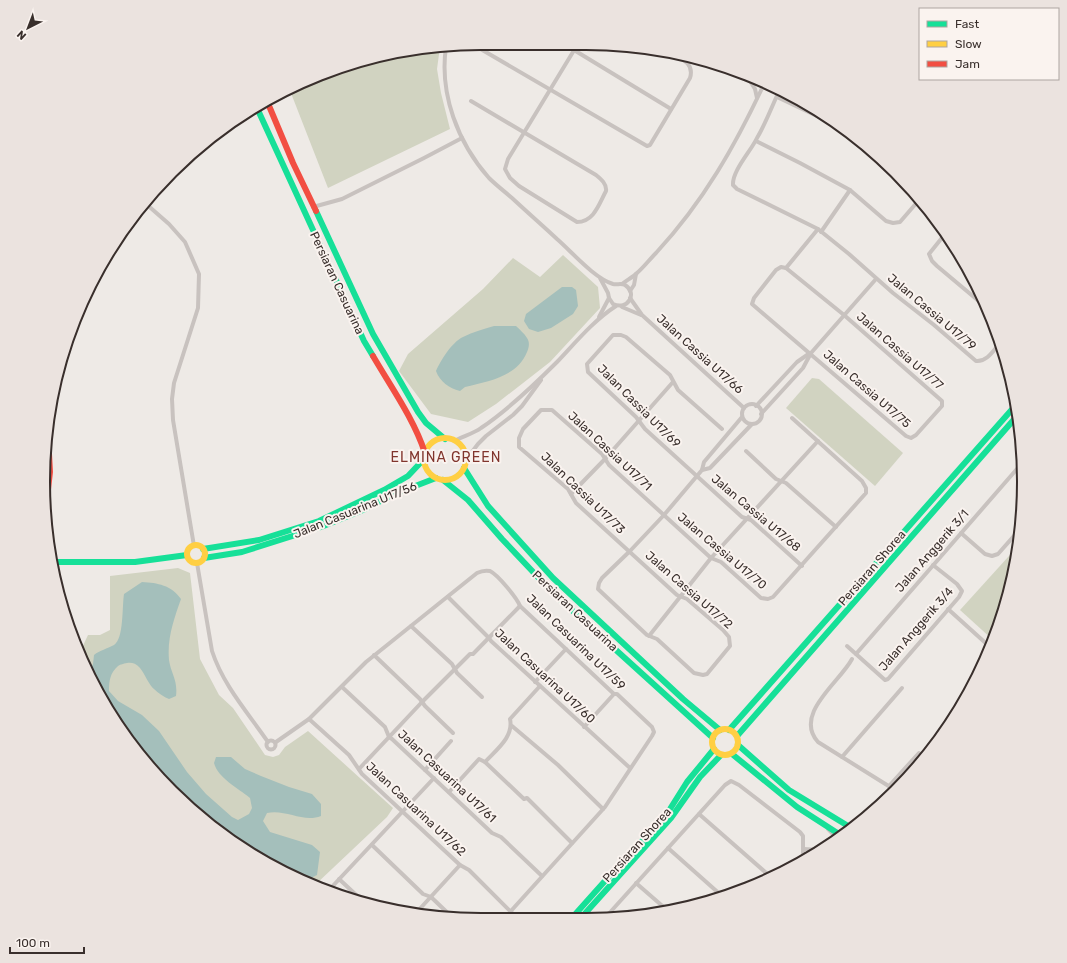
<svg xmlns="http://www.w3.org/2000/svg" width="1067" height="963" font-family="Rubik,sans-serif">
<rect width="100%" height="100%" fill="#eeeae6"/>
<g fill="#d1d3c1">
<path d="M440,47L437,69L441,93L450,129L328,188L289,88L396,51Z"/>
<path d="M563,255L598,287L600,308L550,362L496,404L468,422L431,414L399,371L408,354L483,289L513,258L540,277Z"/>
<path d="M812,378L819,379L903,453L875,486L786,408Z"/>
<path d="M1019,545L1001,623L993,640L960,610Z"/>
<path d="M178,568L190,573L200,659L219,695L233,708L265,755L273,757L279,755L285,747L308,731L393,808L387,817L315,885L288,875L214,829L134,749L88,676L80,652L88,635H100L110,630V576Z"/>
</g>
<g fill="#a4bfbb">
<path d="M562,287H572L576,290L578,306L573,314L551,328L538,332L529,329L524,321L526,314Z"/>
<path d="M494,326H516C520,330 524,333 527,338C530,342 529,348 527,352C517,377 488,381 465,387L460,391C449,388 440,382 436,371C441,360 452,342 463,337C473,332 484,329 494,326Z"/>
<path d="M142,582C158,583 171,585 181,599C174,619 167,638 169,660C171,674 178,680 176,696L169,699C164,697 158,693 154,689C145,681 142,660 127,663C123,664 121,664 118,666C110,673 109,681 109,691L118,701L142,715L159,731L187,772L206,794L232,817L238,820L249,814L252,808L250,798C238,788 218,778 214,763L216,757H231L245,769L261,776L289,787L312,794L321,804V816C303,823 286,809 267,813L263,821L270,832L312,845L320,852L317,875L309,879L302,880L288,875L214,829L134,749L88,676L93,664L94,655C100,650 107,649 114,645C124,639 122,606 124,594Z"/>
</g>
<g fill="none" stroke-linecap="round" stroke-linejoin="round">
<g stroke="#c8c2bf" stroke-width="4">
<path d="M472,44L647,146L650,145L690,78C695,62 679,58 668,51"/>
<path d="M446,47C439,94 458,143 489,178C496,185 504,191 512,198C527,212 542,225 557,239C572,252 594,278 613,284C617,285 621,283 625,285C638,293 628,311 613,304L609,298L608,293L600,278"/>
<path d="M569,47L671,109"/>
<path d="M736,71L763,87"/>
<path d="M750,81L755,89L757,98"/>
<path d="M780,89C772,106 766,123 757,138C751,151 732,171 733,185L737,189L818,229L849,254L893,293L934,325L976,361C987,362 993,351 1000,343"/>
<path d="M777,97L840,127"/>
<path d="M471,101L596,175C601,179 607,184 606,191C599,204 594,222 577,222L519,186L510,178L505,169L508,159L576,47"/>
<path d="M756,141L800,163L850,190L821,232"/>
<path d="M850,190L886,221L893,223L900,222L919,200"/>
<path d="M145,203L169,224L185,242L199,274L198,308L174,383L172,399L173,420L194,546"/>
<path d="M313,207L342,199L424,158L462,138"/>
<path d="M945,234L929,254L932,261L937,266L987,308"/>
<path d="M781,267L786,268L844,315L942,401V406L916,435L911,438L906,436L752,304L754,298L776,270Z"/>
<path d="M786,268L818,229"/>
<path d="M622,284C627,280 633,277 637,273C644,267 649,260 656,253C704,201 735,146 765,82"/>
<path d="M630,291L634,285L636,274"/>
<path d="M630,298L642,315L744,408"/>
<path d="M622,307L641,315"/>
<path d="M599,317L609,298"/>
<circle cx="752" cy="414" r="10"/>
<path d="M756,406L797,362L810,353"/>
<path d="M761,414L803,368L811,353L876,279"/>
<path d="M742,417L704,462L702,470L664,515L630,551L602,578L599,583L598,589L647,635L657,639L694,673L703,675L707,674L730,646L729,637L723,630L687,599L677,595L576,503L568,489L519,447V438L523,429L541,410H552L602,454L609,465L711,558L721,562L761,598L768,599L773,597L866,493V488L862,481L792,418"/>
<path d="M722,429L678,390L670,375L626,337L621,335H613L587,364L588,372L636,417L645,429L742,517L751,520L802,566"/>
<path d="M454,441C463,436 473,434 481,428C508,410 534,385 557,362C576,342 593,321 616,306"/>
<path d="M746,451L776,479L786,483L836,527"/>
<path d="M465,461L478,444L486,436L513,415L522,406L541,380"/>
<path d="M702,470L710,468L752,424"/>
<path d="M571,494L605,459L673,382"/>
<path d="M961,533L985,554L992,556L998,554L1021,528"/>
<path d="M197,563L212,651C223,685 248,713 268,742"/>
<path d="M448,597L489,638L491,641L630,768"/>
<path d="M948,609L990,647"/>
<path d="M411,626L452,664L457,673L482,697"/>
<path d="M649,636L711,558L818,441"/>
<path d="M847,646L885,680L888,679L959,597L962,591L957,584L933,565"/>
<path d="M856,654L1023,462"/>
<path d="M374,655L420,699L425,706L453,733"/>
<path d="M852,659C840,682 793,714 818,742L895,790"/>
<path d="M535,682L566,649"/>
<path d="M342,687L385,727L389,737L392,739L492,833L501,837L542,876"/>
<path d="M309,719L349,755L362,774L460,865L469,870L518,919"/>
<path d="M512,726L558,765L603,809"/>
<path d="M584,727L614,694"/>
<path d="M947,727L946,723L965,702"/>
<circle cx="271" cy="745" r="4.5"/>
<path d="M276,742L309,719L366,662L477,573C481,571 485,570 490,571C498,575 517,598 520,606L614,694H617L652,727L654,732L652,736L605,807L510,912"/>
<path d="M842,757L902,688"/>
<path d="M485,762L524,799L527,798L572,843"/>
<path d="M359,769L422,702L470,654H473L520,606"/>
<path d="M425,770L451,741"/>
<path d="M889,786L919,753"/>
<path d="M449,792L479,759L485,762C496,750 514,737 510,719L540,686"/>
<path d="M699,814L772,878"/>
<path d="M828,829L833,834L835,840"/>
<path d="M372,845L423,894L431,897L454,919"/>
<path d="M668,848L722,896"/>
<path d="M804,849L819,850"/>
<path d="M339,879L367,905"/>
<path d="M636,883L667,910"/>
<path d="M329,890L434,778"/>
<path d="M416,913L460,865"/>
<path d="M604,919L725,785L731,781L739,785L800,832L803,836V860"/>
</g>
<g stroke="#16e098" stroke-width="6">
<path d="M257,108L364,341L373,356"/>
<path d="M316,211L373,334L418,412L426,423L445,439"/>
<path d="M464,468L488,506L553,578L683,699L720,730"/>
<path d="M443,480L468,500L502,539L552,592L713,738"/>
<path d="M203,549L259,540L319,521L384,490L408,476L424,459"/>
<path d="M204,558L242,552L321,527L363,510L392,495L436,478"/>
<path d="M54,562H135L187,555"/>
<path d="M729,730L1015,406"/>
<path d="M737,736L1017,416"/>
<path d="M738,745L789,790L853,829"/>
<path d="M732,754L797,807L842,836"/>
<path d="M571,919L621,863L665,817L687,782L714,749"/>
<path d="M580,919L671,818L700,777L721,755"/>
</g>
<g stroke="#ffcf43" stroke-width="6">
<circle cx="445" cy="459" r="21"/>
<circle cx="196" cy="554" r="9"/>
<circle cx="725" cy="742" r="13"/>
</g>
<g stroke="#f24e42" stroke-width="6">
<path d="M267,101L293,163L316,211"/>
<path d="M373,356C391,387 414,419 425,453"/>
<path d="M46,507L50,472L48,436"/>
</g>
</g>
<g text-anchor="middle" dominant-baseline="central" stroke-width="4" stroke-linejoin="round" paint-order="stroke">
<g font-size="12" fill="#392f2c" stroke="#faf3ef">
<text transform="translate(337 283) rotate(65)">Persiaran Casuarina</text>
<text transform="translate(932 312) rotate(40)">Jalan Cassia U17/79</text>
<text transform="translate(900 351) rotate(41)">Jalan Cassia U17/77</text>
<text transform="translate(700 354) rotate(42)">Jalan Cassia U17/66</text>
<text transform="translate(867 389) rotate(41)">Jalan Cassia U17/75</text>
<text transform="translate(639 406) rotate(45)">Jalan Cassia U17/69</text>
<text transform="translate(610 451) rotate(43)">Jalan Cassia U17/71</text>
<text transform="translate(583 493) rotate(44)">Jalan Cassia U17/73</text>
<text transform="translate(355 510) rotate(-22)">Jalan Casuarina U17/56</text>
<text transform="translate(756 513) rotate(40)">Jalan Cassia U17/68</text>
<text transform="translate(722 551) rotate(40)">Jalan Cassia U17/70</text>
<text transform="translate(932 551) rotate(-49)">Jalan Anggerik 3/1</text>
<text transform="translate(872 568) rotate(-49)">Persiaran Shorea</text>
<text transform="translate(689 590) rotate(41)">Jalan Cassia U17/72</text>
<text transform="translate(575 611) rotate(43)">Persiaran Casuarina</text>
<text transform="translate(916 629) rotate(-49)">Jalan Anggerik 3/4</text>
<text transform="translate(576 642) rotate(44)">Jalan Casuarina U17/59</text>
<text transform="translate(545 676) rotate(43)">Jalan Casuarina U17/60</text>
<text transform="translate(447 776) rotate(43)">Jalan Casuarina U17/61</text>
<text transform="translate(416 809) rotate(43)">Jalan Casuarina U17/62</text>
<text transform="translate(637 845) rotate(-48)">Persiaran Shorea</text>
</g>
<g font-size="14" letter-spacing="1" fill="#81352d" stroke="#faf3ef">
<text x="446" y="457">ELMINA GREEN</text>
</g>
</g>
<path d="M0 0H1067V963H0ZM481 50H586A431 431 0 0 1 1017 481V482A431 431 0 0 1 586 913H481A431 431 0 0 1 50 482V481A431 431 0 0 1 481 50Z" fill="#ebe3df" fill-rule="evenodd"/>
<path fill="none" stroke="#392f2c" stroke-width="2" d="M481 50H586A431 431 0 0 1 1017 481V482A431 431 0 0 1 586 913H481A431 431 0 0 1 50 482V481A431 431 0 0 1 481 50Z"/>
<rect x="919" y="8" width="140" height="72" fill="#faf3ef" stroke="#ada5a1"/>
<rect x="927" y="21" width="20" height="6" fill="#16e098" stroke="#ada5a1"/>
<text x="955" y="28" font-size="12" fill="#392f2c">Fast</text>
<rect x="927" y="41" width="20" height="6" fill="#ffcf43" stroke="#ada5a1"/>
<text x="955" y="48" font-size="12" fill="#392f2c">Slow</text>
<rect x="927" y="61" width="20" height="6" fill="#f24e42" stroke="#ada5a1"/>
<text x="955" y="68" font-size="12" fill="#392f2c">Jam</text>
<g transform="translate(28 28) rotate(222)" stroke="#faf3ef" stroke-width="3" paint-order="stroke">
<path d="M0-3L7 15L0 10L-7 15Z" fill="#392f2c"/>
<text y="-6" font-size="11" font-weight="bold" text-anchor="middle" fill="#392f2c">N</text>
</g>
<path d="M10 947v6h74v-6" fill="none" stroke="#392f2c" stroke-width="2"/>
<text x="16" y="947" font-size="12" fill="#392f2c" stroke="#faf3ef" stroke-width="3" paint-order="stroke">100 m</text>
</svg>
